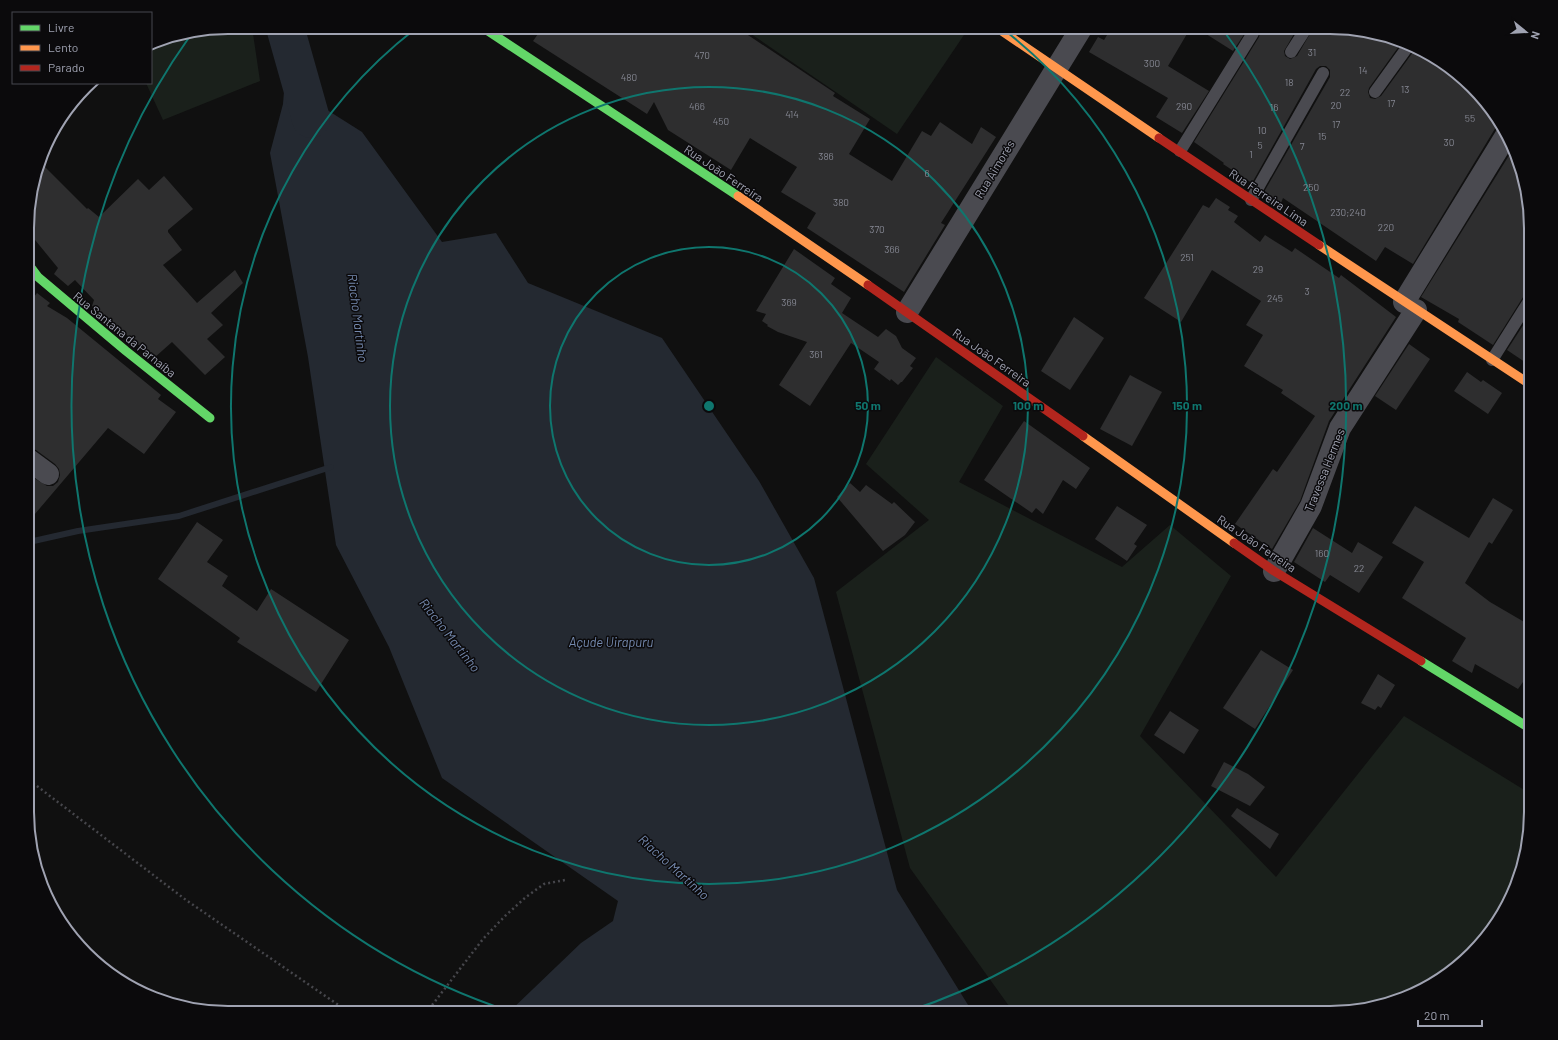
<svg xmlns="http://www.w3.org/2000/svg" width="1558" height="1040" font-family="Barlow,sans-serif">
<rect width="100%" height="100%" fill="#101010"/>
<g fill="#1a201b">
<path d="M228,27H252L260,81L163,120L146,83H151V43Z"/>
<path d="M741,27H965L968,29L897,134Z"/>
<path d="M936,357L1003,406L959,482L1122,567L1170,525L1231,576L1140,736L1276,877L1404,716L1531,794V825L1520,876L1497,924L1463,963L1430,986L1382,1006L1343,1013H1014L910,868L836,592L929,520L866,464Z"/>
</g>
<path fill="#242931" d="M287,55L324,108L362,132L442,242L496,233L528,283L662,338L759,481L814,578L897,890L973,1013H508L581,943L613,921L618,901L442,778L389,647L336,545L308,357L270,153L283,104Z"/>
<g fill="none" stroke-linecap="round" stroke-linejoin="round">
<path stroke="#242931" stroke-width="6" d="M29,542L78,531L179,516L331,467"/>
<path stroke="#242931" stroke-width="38" d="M285,27L311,119"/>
</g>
<g fill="#2e2e2f">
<path d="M543,27H736L835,93L833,96L870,119L849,154L892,181L922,131L931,136L940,122L972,144L981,127L996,137L941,223L945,225L904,292L807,228L816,213L781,192L797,167L750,138L731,170L668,130L654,102L647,114L533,41Z"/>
<path d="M1112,27H1191L1168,66L1209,91L1182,133L1156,117L1168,98L1089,52L1098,37L1104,40Z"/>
<path d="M1195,27H1249L1233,51Z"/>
<path d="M1257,27H1298L1284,51L1285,56L1290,59L1297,56L1314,27H1330L1394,38L1402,42L1369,88L1368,92L1370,98L1375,99L1381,96L1416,48L1442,61L1481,95L1501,123L1496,127L1413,264L1385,247L1376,261L1283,198L1281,203L1264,192L1330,77V70L1326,66H1320L1316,69L1252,183L1223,164L1224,163L1194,142L1259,37L1260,33Z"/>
<path d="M1513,149L1524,176L1531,215V291L1525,294L1493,345L1458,322L1459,319L1421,297Z"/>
<path d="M41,163L87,209L88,208L99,217L138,179L149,190L164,176L193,209L168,230V232L182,250L163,265L197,303L235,270L243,283L211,313L223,325L207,339L225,357L205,375L172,342L154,358L92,306L94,300L75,280L68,286L54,274L58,268L31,235L34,232L29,226V202Z"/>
<path d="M1216,198L1230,207L1228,210L1238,216L1234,222L1260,242L1265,235L1292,252L1295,248L1339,278L1341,275L1396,317L1329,421L1300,501L1272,549L1235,524L1273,469L1277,472L1315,416L1281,393L1283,390L1244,366L1263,335L1246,325L1261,301L1212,270L1181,322L1144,298L1203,205L1209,208Z"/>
<path d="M794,249L835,278L831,284L851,298L842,313L878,337L886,329L896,336L902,348L916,358L910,366L913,368L902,382H901L898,385L891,379L890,381L874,369L879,362L851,343L810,406L779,385L807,342L778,332L767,326L768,325L762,321L766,314L756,311Z"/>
<path d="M37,293L50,303L47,306L67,318L161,395L158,399L176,412L144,454L108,428L29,521V475L47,486H53L58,482L60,475L59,469L55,464L36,450L29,448V294L34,297Z"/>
<path d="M1531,313V366L1507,350Z"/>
<path d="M1074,317L1104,338L1070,390L1041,371Z"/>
<path d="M1409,344L1430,359L1396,410L1375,396Z"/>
<path d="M1467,372L1481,382L1483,380L1502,393L1488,414L1454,391Z"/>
<path d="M1130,375L1162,392L1132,446L1100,429Z"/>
<path d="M1024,421L1090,468L1076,489L1063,480L1043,514L1036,508L1032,513L984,480Z"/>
<path d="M850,483L860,492L866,485L892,504L894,502L915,522L905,535L883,551L837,497Z"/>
<path d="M1493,498L1513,510L1492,544L1489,542L1465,583L1490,602L1531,626V687L1523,682L1518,689L1475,664L1472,673L1452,661L1466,638L1402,598L1424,562L1392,543L1415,506L1469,538Z"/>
<path d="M1117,506L1147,525L1134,544L1137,546L1127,561L1095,539Z"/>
<path d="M197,522L223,540L207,562L228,576L222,586L257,611L271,589L349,640L316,692L237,642L240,638L158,579Z"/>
<path d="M1313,528L1352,553L1358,542L1383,557L1359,593L1330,575L1325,582L1294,562Z"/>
<path d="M1261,650L1293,670L1255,729L1223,708Z"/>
<path d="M1378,674L1395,685L1381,708L1378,706L1375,710L1361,703Z"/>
<path d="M1170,711L1199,730L1184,754L1154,735Z"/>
<path d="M1224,762L1248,774L1265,787L1250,806L1211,786Z"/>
<path d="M1237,808L1279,834L1270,849L1231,816Z"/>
</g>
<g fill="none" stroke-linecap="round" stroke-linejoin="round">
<g stroke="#46464b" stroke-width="2.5" stroke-dasharray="2 3" stroke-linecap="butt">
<path d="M29,780L186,900L350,1013"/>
<path d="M426,1013L483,939L505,916L526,897L544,884L565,880"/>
</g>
<g stroke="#4a4a50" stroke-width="12">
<path d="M1291,52L1307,27"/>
<path d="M1375,92L1409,45"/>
<path d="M1180,151L1253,33"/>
<path d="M1251,200L1323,73"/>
<path d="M1492,360L1531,298"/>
</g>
<g stroke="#4a4a50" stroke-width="22">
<path d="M1404,302L1507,134"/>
<path d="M907,312L1082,27"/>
<path d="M29,460L48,474"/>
<path d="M1274,571L1311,506L1340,428L1416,310"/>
</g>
<g stroke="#63d668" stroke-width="9">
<path d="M482,27L738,196"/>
<path d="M29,265L38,277L126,351L210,418"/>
<path d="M1421,661L1531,729"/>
</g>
<g stroke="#ff974d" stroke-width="9">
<path d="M996,27L1159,138"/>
<path d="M738,196L868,285"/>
<path d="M1319,245L1531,385"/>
<path d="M1083,436L1234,543"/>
</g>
<g stroke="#b3261e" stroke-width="9">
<path d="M1159,138L1319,245"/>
<path d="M868,285L1083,436"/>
<path d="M1234,543L1274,571L1421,661"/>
</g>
</g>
<g fill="none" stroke="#0f766e" stroke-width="2">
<circle cx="709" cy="406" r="159"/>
<circle cx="709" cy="406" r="319"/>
<path d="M1003 29A478 478 0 1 1 415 29"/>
<path d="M512 1012A637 637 0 0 1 190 36M1221 27A637 637 0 0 1 906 1012"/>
</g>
<g text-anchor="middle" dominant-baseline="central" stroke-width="3" stroke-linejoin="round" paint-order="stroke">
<g font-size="10" fill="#848691">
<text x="1312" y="52">31</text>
<text x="702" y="55">470</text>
<text x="1152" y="63">300</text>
<text x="1363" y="70">14</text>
<text x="629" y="77">480</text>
<text x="1289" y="82">18</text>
<text x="1405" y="89">13</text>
<text x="1345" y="92">22</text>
<text x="1391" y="103">17</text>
<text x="1336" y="105">20</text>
<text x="697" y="106">466</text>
<text x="1184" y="106">290</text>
<text x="1274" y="107">16</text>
<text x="792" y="114">414</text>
<text x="1470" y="118">55</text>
<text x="721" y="121">450</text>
<text x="1336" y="124">17</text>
<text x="1262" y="130">10</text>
<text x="1322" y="136">15</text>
<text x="1449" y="142">30</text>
<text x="1260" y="145">5</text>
<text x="1302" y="146">7</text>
<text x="1251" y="154">1</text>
<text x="826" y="156">386</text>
<text x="927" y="173">6</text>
<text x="1311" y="187">250</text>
<text x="841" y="202">380</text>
<text x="1348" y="212">230;240</text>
<text x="1386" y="227">220</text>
<text x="877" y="229">370</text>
<text x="892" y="249">366</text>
<text x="1187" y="257">251</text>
<text x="1258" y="269">29</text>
<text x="1307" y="291">3</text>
<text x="1275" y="298">245</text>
<text x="789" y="302">369</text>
<text x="816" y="354">361</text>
<text x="1322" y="553">160</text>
<text x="1359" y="568">22</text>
</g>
<g font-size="12" fill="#a0a3b2" stroke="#0b0a0c">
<text transform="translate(994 169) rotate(-59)">Rua Aimorés</text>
<text transform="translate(724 173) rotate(34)">Rua João Ferreira</text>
<text transform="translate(1269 197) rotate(34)">Rua Ferreira Lima</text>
<text transform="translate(125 334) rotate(39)">Rua Santana da Parnaíba</text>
<text transform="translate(992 357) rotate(35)">Rua João Ferreira</text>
<text transform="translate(1324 470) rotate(-68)">Travessa Hermes</text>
<text transform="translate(1257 543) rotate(34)">Rua João Ferreira</text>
</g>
<g font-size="13" font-style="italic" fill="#758aaf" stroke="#0b0a0c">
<text transform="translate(358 318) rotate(83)">Riacho Martinho</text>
<text transform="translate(450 635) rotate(52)">Riacho Martinho</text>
<text x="611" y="642">Açude Uirapuru</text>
<text transform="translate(674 867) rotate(42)">Riacho Martinho</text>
</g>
</g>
<path d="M0 0H1558V1040H0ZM228 34H1330A194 194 0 0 1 1524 228V812A194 194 0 0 1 1330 1006H228A194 194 0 0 1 34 812V228A194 194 0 0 1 228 34Z" fill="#0b0a0c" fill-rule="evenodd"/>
<path fill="none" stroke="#a0a3b2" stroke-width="2" d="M228 34H1330A194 194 0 0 1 1524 228V812A194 194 0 0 1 1330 1006H228A194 194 0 0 1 34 812V228A194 194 0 0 1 228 34Z"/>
<circle cx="709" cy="406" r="6" fill="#0f766e" stroke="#0b0a0c" stroke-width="2"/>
<g font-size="12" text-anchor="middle" font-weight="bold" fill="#0f766e" stroke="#0b0a0c" stroke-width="3" stroke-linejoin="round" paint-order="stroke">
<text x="868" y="410">50 m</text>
<text x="1028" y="410">100 m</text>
<text x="1187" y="410">150 m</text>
<text x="1346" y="410">200 m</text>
</g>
<rect x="12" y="12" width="140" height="72" fill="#0b0a0c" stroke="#47474e"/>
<rect x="20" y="25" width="20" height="6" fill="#63d668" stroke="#47474e"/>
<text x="48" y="32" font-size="12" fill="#a0a3b2">Livre</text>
<rect x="20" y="45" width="20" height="6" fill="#ff974d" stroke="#47474e"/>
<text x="48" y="52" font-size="12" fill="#a0a3b2">Lento</text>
<rect x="20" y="65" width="20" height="6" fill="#b3261e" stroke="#47474e"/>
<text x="48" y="72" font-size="12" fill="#a0a3b2">Parado</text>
<g transform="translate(1526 32) rotate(108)" stroke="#0b0a0c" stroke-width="3" paint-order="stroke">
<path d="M0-3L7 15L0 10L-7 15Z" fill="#a0a3b2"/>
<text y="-6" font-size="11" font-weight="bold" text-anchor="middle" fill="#a0a3b2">N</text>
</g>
<path d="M1418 1020v6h64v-6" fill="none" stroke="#a0a3b2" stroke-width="2"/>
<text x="1424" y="1020" font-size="12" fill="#a0a3b2" stroke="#0b0a0c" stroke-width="3" paint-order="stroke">20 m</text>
</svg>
